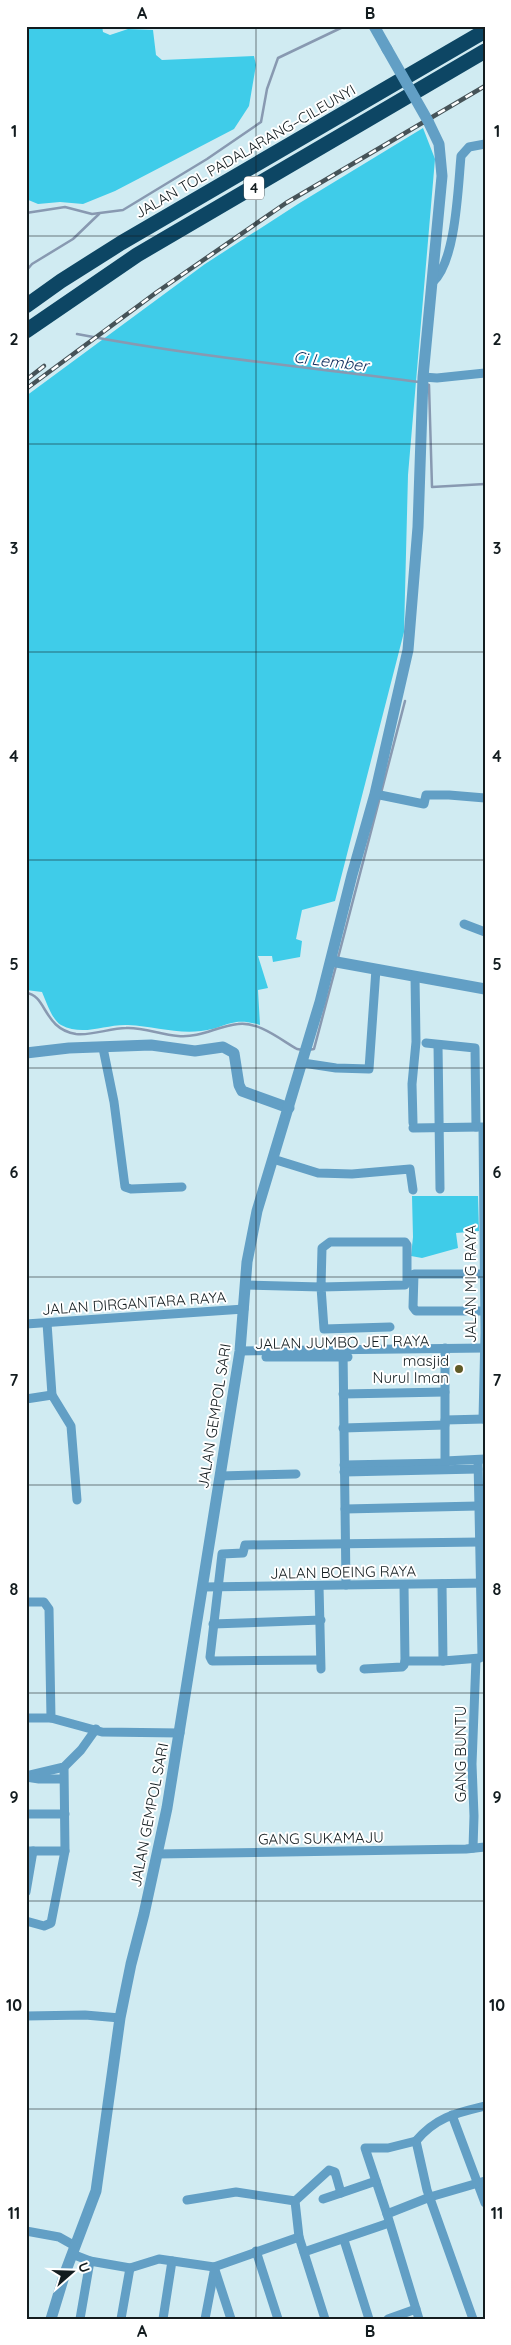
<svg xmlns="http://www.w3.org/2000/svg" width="511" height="2345" font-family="Quicksand,sans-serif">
<rect width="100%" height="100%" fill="#d0ebf2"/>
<g fill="#3fcce9">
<path d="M26,26H102L103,32L110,35L128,29L153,30L156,55L162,60L254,56L256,65L249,106L234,129L115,191L83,204L60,202L38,204L26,199Z"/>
<path d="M423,128L435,159L408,475L404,632L335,901L302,910L296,939L302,941L300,957L273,962L272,956H258L268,988L258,990L260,1025C231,1016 227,1028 201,1031C176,1034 153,1026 128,1025C104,1024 84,1037 61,1025C52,1020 46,1001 42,992L26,990V396L205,264L298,204Z"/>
<path d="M412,1196H478L479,1231L456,1233L458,1248L422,1258L411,1256L413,1237Z"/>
</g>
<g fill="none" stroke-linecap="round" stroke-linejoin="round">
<g stroke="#8899b1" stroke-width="2.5">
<path d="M26,213L65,207L92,214L123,210L207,159L261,122L267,89L278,58L345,26"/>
<path d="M26,271L32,264L73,239L99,214"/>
<path d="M77,334C191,356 305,367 419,382"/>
<path d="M426,384L429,385L432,487L485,484"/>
<path d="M338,958L405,701"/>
<path d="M26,993C47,995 43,1029 76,1034C92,1036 110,1028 126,1028C143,1027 161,1035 178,1036C201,1038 217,1026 238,1024C258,1021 281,1040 297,1049L303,1050"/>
<path d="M308,1050L314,1049L336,966"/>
</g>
<g stroke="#629fc5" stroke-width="9">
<path d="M433,282C456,261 458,187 461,156L469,147L485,144"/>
<path d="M423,377L437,378L485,373"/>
<path d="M375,794L424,804L426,795H449L485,798"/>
<path d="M464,924L485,932"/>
<path d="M426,1043L475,1048L476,1127"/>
<path d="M438,1045L440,1189"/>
<path d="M103,1048L114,1102L125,1187L131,1189L182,1187"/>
<path d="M303,1063L336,1068L369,1069L376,969"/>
<path d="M413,1123L412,1084L416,1042L415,976"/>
<path d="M413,1128L480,1127"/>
<path d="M273,1159L318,1173L352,1174L410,1169L413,1190"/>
<path d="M484,1274H414L413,1307L416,1311H484"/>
<path d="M246,1285L321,1287L405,1285L407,1282V1245L405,1242H330L322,1248L321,1287L324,1329L390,1327"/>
<path d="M47,1323L52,1395L71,1426L77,1500"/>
<path d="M26,1324L244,1309"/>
<path d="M240,1351L485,1348"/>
<path d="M343,1351L346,1585"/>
<path d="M266,1357H348"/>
<path d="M343,1394L445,1392"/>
<path d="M26,1399L52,1395"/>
<path d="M483,1419L485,1332L483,1127"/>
<path d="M445,1420L485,1419"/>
<path d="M343,1428L445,1425"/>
<path d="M478,1460L482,1656"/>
<path d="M445,1461L485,1459"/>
<path d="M344,1465L445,1463"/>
<path d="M445,1469V1348"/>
<path d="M344,1472L478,1469"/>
<path d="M220,1476L296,1474"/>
<path d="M345,1509L478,1506"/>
<path d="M442,1584L443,1661"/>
<path d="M404,1585L405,1661H443L480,1658"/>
<path d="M319,1586L321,1669"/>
<path d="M202,1587L485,1583"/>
<path d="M26,1602H44L49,1609L51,1718L102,1732L180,1733"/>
<path d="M213,1624L321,1620"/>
<path d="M320,1660L212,1661L210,1657L222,1554L243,1553L245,1545L480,1542"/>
<path d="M364,1669L402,1667L404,1665L405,1661"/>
<path d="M26,1718H51"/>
<path d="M26,1776L64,1767L81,1750L96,1729"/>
<path d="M26,1777L39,1779H63"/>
<path d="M26,1814H65"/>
<path d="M473,1848L474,1816L472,1764L476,1659"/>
<path d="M26,1851H65"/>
<path d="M157,1854L466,1849L485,1847"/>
<path d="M26,1892L33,1851"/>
<path d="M26,1921L44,1926L51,1923L65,1851L64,1767"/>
<path d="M26,2016L85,2015L120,2018"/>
<path d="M452,2115L485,2203"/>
<path d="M323,2199L341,2193"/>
<path d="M187,2200L236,2192L295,2201"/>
<path d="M387,2214L365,2148H388L416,2141"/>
<path d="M26,2231L59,2237L75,2246"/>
<path d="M344,2240L369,2319"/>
<path d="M256,2251L278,2319"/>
<path d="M304,2252L389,2223"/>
<path d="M72,2254L90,2261L130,2268L159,2259L214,2267L299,2237"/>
<path d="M214,2267L231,2319"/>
<path d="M80,2319L90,2261"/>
<path d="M121,2319L130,2268"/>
<path d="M163,2319L172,2261"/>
<path d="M205,2319L214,2272"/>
<path d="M325,2319L299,2237L295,2201L329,2170L335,2172L341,2193L376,2181"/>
<path d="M388,2319L416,2309"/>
<path d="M419,2319L387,2214L430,2197L485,2181"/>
<path d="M473,2319L427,2190L416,2141C436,2117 456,2113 485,2106"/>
</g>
<g stroke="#629fc5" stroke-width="11">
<path d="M374,26L387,49"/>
<path d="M331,961L485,989"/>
<path d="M26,1053L69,1048L151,1045L195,1051L223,1047L234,1053L239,1085L242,1091L289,1108"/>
<path d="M51,2319L65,2273L96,2191L120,2018L131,1964L144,1914L167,1808L240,1351L247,1262L257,1211L320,1002L352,875L375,794L408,650L418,527L423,377L442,176L439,144L428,121"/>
</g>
<g stroke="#0d4664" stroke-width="15">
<path d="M26,306L61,281L121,243L485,31"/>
<path d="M26,331L137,255L485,51"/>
</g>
<defs>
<g id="rail">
<path d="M26,380L44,366"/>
<path d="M26,389L157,292L286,203L485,86"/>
</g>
</defs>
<use href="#rail" stroke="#465358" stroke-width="4.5"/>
<use href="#rail" stroke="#fff" stroke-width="2.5" stroke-dasharray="8" stroke-linecap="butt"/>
<path stroke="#629fc5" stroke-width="11" d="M387,49L428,121"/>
</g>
<path fill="none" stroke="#131c1f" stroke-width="1" stroke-opacity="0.55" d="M256,26V2319M26,236H485M26,444H485M26,652H485M26,860H485M26,1068H485M26,1277H485M26,1485H485M26,1693H485M26,1901H485M26,2109H485"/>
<circle fill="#605b28" stroke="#fff" stroke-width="2" cx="459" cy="1369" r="5"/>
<g text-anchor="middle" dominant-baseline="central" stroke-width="4" stroke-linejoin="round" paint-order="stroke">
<rect fill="#fff" stroke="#5a6062" stroke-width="1" x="244" y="176.5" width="20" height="23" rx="4"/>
<g font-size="14" font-weight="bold" fill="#131c1f">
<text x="254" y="188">4</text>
</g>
<g font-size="15" fill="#131c1f" stroke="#fff">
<text transform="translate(245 151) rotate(-30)">JALAN TOL PADALARANG–CILEUNYI</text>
<text transform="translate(470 1284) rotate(-90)">JALAN MIG RAYA</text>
<text transform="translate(134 1303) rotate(-4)">JALAN DIRGANTARA RAYA</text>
<text transform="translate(342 1342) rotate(-1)">JALAN JUMBO JET RAYA</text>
<text transform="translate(214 1416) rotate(-81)">JALAN GEMPOL SARI</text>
<text transform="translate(343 1572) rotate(-1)">JALAN BOEING RAYA</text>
<text transform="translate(460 1754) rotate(-90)">GANG BUNTU</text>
<text transform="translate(149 1815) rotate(-79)">JALAN GEMPOL SARI</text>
<text transform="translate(321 1838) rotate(-1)">GANG SUKAMAJU</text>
</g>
<g font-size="15" fill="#131c1f" stroke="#fff" text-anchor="end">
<text x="449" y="1360">masjid<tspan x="449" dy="17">Nurul Iman</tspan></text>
</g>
<g font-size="16" font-style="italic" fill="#0b2a5b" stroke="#fff">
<text transform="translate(331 361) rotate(7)">Ci Lember</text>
</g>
</g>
<rect width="511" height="2345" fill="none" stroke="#ffffff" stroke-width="55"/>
<g transform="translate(72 2272) rotate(70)" stroke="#ffffff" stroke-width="4" paint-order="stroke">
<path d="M0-4L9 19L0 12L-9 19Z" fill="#131c1f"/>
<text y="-8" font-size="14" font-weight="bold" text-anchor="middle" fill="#131c1f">U</text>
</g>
<rect x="28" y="28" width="456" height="2290" fill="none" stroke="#131c1f" stroke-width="2"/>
<g font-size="16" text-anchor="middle" font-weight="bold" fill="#131c1f">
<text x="142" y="19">A</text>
<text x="370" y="19">B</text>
<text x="14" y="137">1</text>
<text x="497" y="137">1</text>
<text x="14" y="345">2</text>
<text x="497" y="345">2</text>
<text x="14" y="554">3</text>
<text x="497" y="554">3</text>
<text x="14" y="762">4</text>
<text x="497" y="762">4</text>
<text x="14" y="970">5</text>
<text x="497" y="970">5</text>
<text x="14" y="1178">6</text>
<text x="497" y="1178">6</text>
<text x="14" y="1386">7</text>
<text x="497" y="1386">7</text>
<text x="14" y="1595">8</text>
<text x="497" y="1595">8</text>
<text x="14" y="1803">9</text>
<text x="497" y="1803">9</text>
<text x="14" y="2011">10</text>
<text x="497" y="2011">10</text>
<text x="14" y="2219">11</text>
<text x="497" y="2219">11</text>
<text x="142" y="2337">A</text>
<text x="370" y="2337">B</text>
</g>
</svg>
